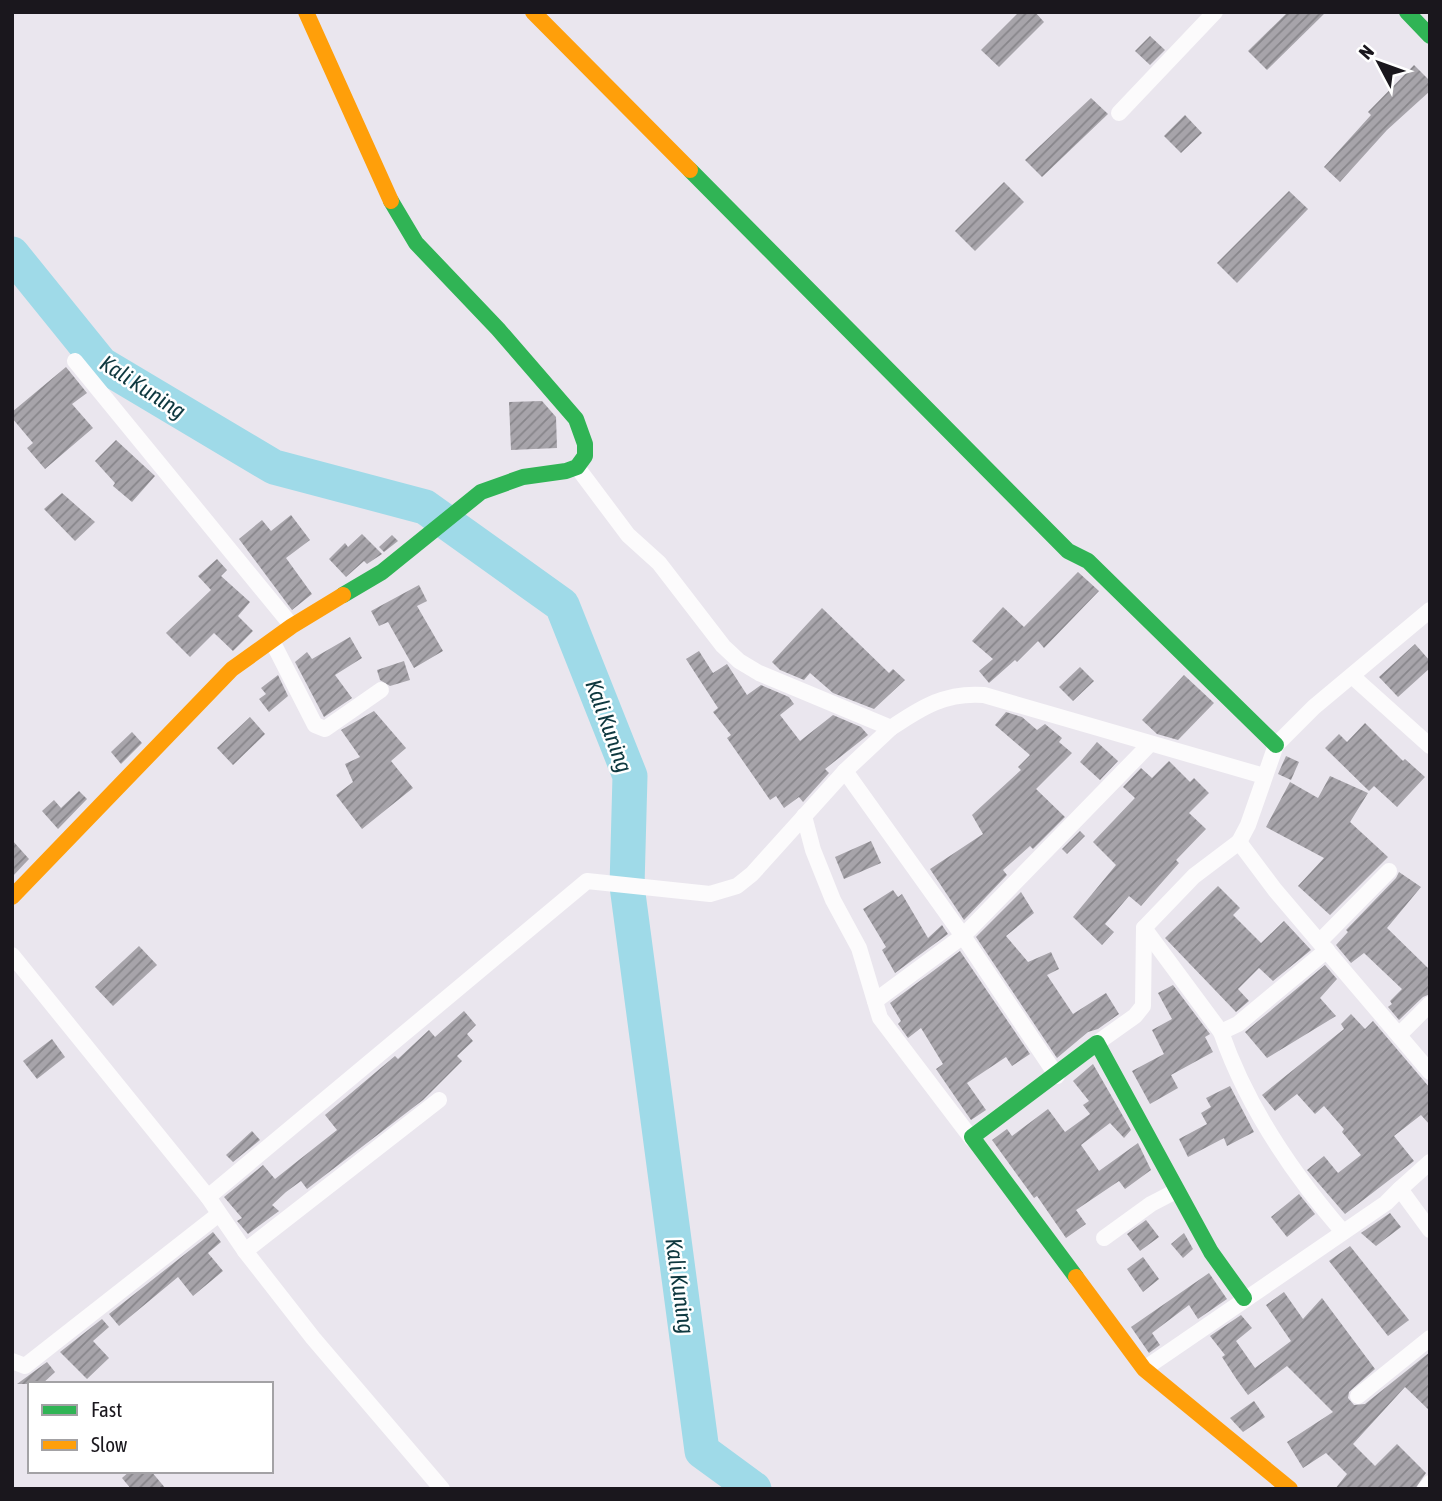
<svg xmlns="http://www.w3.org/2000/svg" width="1442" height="1501" font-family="'Asap Condensed',sans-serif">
<defs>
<pattern id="building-hatch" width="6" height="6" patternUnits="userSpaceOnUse" patternTransform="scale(1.75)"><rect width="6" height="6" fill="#a7a4aa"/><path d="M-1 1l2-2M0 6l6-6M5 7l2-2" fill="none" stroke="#87858a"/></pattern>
</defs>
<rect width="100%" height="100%" fill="#eae6ee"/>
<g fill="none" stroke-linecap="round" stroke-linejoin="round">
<path stroke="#9fdae8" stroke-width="35" d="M12,254L101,364L274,467L425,507L562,605L630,776L627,886L702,1451L754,1489"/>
</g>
<g fill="url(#building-hatch)">
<path d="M1019,12H1035L1044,22L999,67L981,50Z"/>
<path d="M1288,12H1326L1267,70L1248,51Z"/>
<path d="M1150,36L1165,50L1150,65L1135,51Z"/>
<path d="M1414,65L1430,81V91L1387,130L1340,182L1324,167L1371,115L1368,112Z"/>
<path d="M1091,98L1108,114L1042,177L1025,160Z"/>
<path d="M1185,115L1202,133L1181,153L1164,136Z"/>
<path d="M1004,182L1024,202L975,251L955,231Z"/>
<path d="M1289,191L1308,209L1237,283L1217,263Z"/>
<path d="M66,367L87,393L72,404L93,428L45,469L27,448L33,443L12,418V412Z"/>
<path d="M542,401L556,417L557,448L511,450L509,402Z"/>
<path d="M116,440L155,476L132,502L113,486L115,483L95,461Z"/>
<path d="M62,493L95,522L75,541L44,509Z"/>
<path d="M291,515L310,540L286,558L312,594L292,610L239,539L262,520L271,531Z"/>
<path d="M362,534L382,554L367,564L364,561L346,577L329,559L345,543L348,547Z"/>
<path d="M392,535L398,541L384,552L379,547Z"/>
<path d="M217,559L227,570L221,576L250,602L238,616L253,631L233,651L214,633L190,657L166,633L211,590L198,576Z"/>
<path d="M1078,572L1099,591L1044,648L1038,641L1017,662L1015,660L989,683L979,671L993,659L972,641L1003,607L1024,627Z"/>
<path d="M419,585L427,601L417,606L443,651L414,668L388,622L379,626L371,611Z"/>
<path d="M822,608L889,673L893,669L905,680L874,709L833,693L810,673L804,680L780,670L772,662Z"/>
<path d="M350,637L362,658L335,675L352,698L324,717L295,662L307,652L312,659Z"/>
<path d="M1415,644L1430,661V668L1398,697L1379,677Z"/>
<path d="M699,651L713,673L727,664L747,695L761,685L789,697L794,704L780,715L800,741L833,715L861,727L868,735L825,769L829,773L803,802L799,797L784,808L776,796L770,800L727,738L731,735L713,712L718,708L686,659Z"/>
<path d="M404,661L410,680L390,686L380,680L377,670Z"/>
<path d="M1080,667L1094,681L1073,701L1059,687Z"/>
<path d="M278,675L288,696L269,712L259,699L266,694L261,688Z"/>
<path d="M1184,675L1214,703L1178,740L1157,734L1142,720Z"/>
<path d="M374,711L406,748L391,761L413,788L362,829L336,795L353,782L345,764L360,757L341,730Z"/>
<path d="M1006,712L1022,717L1037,730L1045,724L1062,738L1059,742L1072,753L1036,789L1065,817L1033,849L1030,846L1003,870L1007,875L964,920L930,869L983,834L972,815L1021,770L1018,767L1030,755L995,725Z"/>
<path d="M250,717L265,734L233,765L217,748Z"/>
<path d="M1365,723L1403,761L1405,759L1425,777L1397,807L1374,786L1369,791L1325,748L1339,734L1347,742Z"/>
<path d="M132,732L142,743L121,764L111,752Z"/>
<path d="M1097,742L1118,761L1100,780L1080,762Z"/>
<path d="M1286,756L1299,762L1291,780L1278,774Z"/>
<path d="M1169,761L1190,782L1194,778L1209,793L1189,813L1206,829L1176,860L1179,863L1141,906L1129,896L1105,924L1114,932L1102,945L1073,917L1116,865L1093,842L1135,798L1123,787L1141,768L1152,778Z"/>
<path d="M1330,776L1368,793L1350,822L1388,857L1330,915L1298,886L1324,858L1266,827L1290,782L1318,798Z"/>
<path d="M79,791L87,799L58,829L42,811L54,800L61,808Z"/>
<path d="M1080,831L1085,836L1067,854L1062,849Z"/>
<path d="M12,840L29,859L12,877Z"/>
<path d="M871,841L881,863L844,879L835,857Z"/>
<path d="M1399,872L1421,887L1387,928L1430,970V994L1423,997L1399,1020L1388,1007L1392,1004L1390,1001L1402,989L1364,953L1351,963L1336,945L1348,932L1346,930L1396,878Z"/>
<path d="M1218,886L1240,908L1233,915L1261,943L1284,921L1311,950L1273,981L1259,968L1238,989L1249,1001L1236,1012L1165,938Z"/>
<path d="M893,890L898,897L902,894L928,938L942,925L948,934L895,973L882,950L886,947L863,909Z"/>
<path d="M1021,892L1034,913L1006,936L1028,962L1051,952L1059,969L1047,975L1073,1014L1106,993L1119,1014L1098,1029L1088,1032L1057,1058L976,937Z"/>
<path d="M139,946L157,965L113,1006L95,987Z"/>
<path d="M960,951L1030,1054L1012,1066L1006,1057L967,1083L986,1110L971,1120L936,1069L943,1064L921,1028L908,1038L898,1024L901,1021L890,1003Z"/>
<path d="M1325,965L1337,979L1320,998L1336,1016L1267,1058L1245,1032Z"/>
<path d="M1173,985L1210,1034L1205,1037L1213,1052L1171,1075L1178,1088L1150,1104L1132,1071L1164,1054L1152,1030L1172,1019L1158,993Z"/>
<path d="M464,1011L476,1025L467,1034L473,1041L457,1056L462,1061L423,1100L307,1189L301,1181L286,1192L272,1205L279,1211L248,1234L237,1221L242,1218L224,1197L263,1165L275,1179L304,1156L337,1130L325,1115L395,1056L398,1059L429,1030L435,1037Z"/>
<path d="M1351,1014L1365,1029L1373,1021L1430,1088V1125L1421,1115L1394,1136L1414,1161L1345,1214L1307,1170L1324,1156L1338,1173L1361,1155L1342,1132L1344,1129L1324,1106L1315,1114L1297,1094L1275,1111L1262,1095L1344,1029L1341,1024Z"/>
<path d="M52,1039L65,1057L37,1079L23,1061Z"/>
<path d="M1093,1064L1131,1130L1124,1138L1110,1123L1081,1145L1099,1171L1138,1143L1151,1170L1125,1189L1119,1181L1076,1210L1086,1224L1066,1238L1037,1196L1034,1198L992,1140L1007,1129L1012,1136L1048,1109L1065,1132L1090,1114L1083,1105L1089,1101L1073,1081Z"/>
<path d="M1230,1086L1254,1132L1227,1146L1224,1138L1188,1157L1179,1139L1207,1124L1201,1113L1211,1107L1206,1098Z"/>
<path d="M252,1131L260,1140L233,1162L226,1155Z"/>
<path d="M1299,1194L1315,1214L1287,1237L1271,1217Z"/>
<path d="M1390,1213L1401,1227L1376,1246L1361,1233Z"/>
<path d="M1146,1220L1159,1237L1140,1251L1127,1234Z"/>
<path d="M213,1232L221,1242L208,1253L223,1271L193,1296L178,1277L119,1326L109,1314Z"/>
<path d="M1184,1233L1193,1249L1183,1258L1171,1244Z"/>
<path d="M1350,1246L1409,1320L1388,1336L1329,1261Z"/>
<path d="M1143,1257L1159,1279L1143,1292L1127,1269Z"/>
<path d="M1209,1273L1227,1299L1198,1319L1189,1305L1152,1333L1160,1345L1149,1353L1131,1327Z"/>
<path d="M1284,1292L1303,1319L1322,1298L1375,1369L1349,1392L1348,1398L1354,1405L1365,1404L1430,1352V1411L1405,1387L1353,1444L1375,1466L1397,1444L1426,1473L1415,1489H1335L1347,1474L1326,1453L1303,1468L1287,1442L1333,1412L1287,1366L1248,1395L1237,1380L1222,1357L1225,1355L1210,1336L1241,1315L1252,1328L1236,1341L1255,1368L1291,1341L1266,1305Z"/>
<path d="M102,1319L109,1327L93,1341L109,1358L87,1379L60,1352Z"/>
<path d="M47,1362L55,1372L42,1384H17Z"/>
<path d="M1254,1401L1265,1417L1243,1432L1230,1418Z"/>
<path d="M130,1471H151L166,1489H131L122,1478Z"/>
</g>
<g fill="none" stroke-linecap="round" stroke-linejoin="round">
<g stroke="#fcfbfc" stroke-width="16">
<path d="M1119,113L1215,12"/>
<path d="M75,361L292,626"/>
<path d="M577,467L628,535L659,563L723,646L739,661L759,673L891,728C922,707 946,692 984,695L1264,776"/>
<path d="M272,641L315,725L325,729L381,690"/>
<path d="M1352,676L1430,746"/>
<path d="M845,771L963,936L1057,1076"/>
<path d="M804,816L813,850L833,900L859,948L880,1018L972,1139"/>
<path d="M1239,842L1248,825L1276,745L1314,707L1430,610"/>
<path d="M1144,928L1221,1032"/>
<path d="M1320,941L1389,871"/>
<path d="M1327,950L1238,1024L1221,1032C1247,1107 1292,1173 1343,1232"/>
<path d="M12,955L208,1197L245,1251L313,1338L442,1489"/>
<path d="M875,1001L963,936L1149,745"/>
<path d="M1400,1034L1430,1004"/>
<path d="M1097,1043L1135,1016L1143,1006L1144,928L1194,876L1239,842L1275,890L1430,1072"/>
<path d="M1430,1162L1400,1189L1430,1230"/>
<path d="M208,1197L587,881L710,894L737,886L752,874L845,771L891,728"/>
<path d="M1104,1238L1151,1204L1176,1191"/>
<path d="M245,1251L439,1100"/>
<path d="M12,1361L25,1366L219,1214"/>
<path d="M1144,1369L1386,1203L1400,1189"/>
<path d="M1358,1396L1430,1338"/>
<path d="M1425,1489L1430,1483"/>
</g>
<g stroke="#30b455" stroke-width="16">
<path d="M1407,12L1430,36"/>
<path d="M690,170L1068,551L1088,561L1276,745"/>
<path d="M343,595L382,572L481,492L523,477L566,471L577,467L585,456V444L576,419L498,329L416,243L391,201"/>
<path d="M1076,1277L972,1137L1097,1043L1211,1252L1244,1298"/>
</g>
<g stroke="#ff9f0a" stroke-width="16">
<path d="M306,12L391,201"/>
<path d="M533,12L690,170"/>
<path d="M12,897L232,669L292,626L343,595"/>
<path d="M1076,1277L1144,1369L1290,1489"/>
</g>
</g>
<g text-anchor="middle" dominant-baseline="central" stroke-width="5" stroke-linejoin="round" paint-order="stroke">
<g font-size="23" font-style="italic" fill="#0e383f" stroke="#fff">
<text transform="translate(143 387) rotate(33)">Kali Kuning</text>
<text transform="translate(609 726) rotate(70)">Kali Kuning</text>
<text transform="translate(680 1286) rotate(82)">Kali Kuning</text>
</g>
</g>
<rect width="1442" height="1501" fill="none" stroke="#1a171d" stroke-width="28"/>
<rect x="28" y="1382" width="245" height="91" fill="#ffffff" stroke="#a3a2a5" stroke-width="2"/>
<rect x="42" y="1405" width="35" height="10" fill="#30b455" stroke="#a3a2a5" stroke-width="2"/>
<text x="91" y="1417" font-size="21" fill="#1a171d">Fast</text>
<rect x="42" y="1440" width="35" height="10" fill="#ff9f0a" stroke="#a3a2a5" stroke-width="2"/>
<text x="91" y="1452" font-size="21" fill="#1a171d">Slow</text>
<g transform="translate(1379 63) rotate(311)" stroke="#ffffff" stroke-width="5" paint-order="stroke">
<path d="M0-5L12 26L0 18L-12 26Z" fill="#1a171d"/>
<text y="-10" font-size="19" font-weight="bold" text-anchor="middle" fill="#1a171d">N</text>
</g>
</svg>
